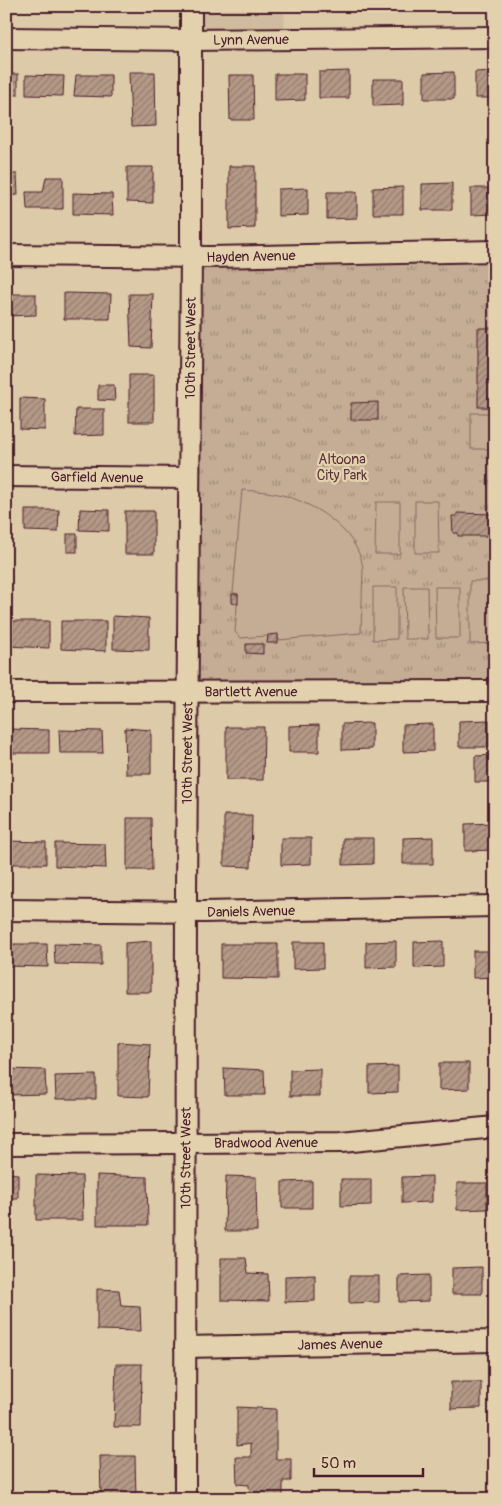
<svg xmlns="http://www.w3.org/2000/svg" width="501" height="1505" font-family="Pangolin,sans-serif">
<defs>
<pattern id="grass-tufts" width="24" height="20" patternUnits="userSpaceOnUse" patternTransform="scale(1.25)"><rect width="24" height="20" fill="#c4ad94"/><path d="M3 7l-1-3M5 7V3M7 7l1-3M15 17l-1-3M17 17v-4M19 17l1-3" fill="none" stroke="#a18c79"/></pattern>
<pattern id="building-hatch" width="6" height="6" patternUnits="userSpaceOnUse" patternTransform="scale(1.25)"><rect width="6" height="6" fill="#b49986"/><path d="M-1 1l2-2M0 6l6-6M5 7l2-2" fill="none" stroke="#947c6e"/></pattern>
</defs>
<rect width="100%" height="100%" fill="#ddcaa9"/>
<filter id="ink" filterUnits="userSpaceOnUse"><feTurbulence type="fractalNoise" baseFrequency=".02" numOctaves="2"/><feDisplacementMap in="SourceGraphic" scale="10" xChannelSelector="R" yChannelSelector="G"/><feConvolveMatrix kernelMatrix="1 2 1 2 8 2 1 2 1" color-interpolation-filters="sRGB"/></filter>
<g filter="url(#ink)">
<path fill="#d1bb9e" d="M191,6H284L285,39L190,40Z"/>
<path fill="url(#grass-tufts)" stroke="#876660" d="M495,251V691L187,692L191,256Z"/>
<g fill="#c4ad94" stroke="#876660">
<rect x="471" y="413" width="24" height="36"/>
<path d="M242,490C252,491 263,491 273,493C309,499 358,529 363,568L361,633L278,640V635L241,638L235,632L238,594L233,593Z"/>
<path d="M415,501H438L439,553H415Z"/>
<path d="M376,502H400V554H375Z"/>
<path d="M470,581H495V643L470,644Z"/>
<path d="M373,587H397V639L373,640Z"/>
<path d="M404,587H427L428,639H405Z"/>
<path d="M435,587H460V638H436Z"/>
</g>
<g fill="url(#building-hatch)" stroke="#4a1f2b">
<rect x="103" y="6" width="32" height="2"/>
<path d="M349,71V98H319V72Z"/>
<path d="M495,71V98H475V72Z"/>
<path d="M129,72H155L156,126L131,127Z"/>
<path d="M454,72V99H424V73Z"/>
<rect x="6" y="74" width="12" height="21"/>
<path d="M275,74H305V100L275,101Z"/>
<path d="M26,75L64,76L63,96L26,95Z"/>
<path d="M76,75H111V97L74,96Z"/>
<path d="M229,75H253L254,120H230Z"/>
<path d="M373,79H403V105L373,106Z"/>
<path d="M229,166H255V228L229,229Z"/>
<path d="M127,167H153V203L127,202Z"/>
<path d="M6,174H17L18,195L6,196V211Z"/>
<path d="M46,177H63V209H27L26,192H43Z"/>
<path d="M452,183V210H422V184Z"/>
<path d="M403,187V214H373V188Z"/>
<path d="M308,188V215L278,216V189Z"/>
<path d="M471,188H495V214L471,215Z"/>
<path d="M327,192H357V218L327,219Z"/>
<path d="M73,193L112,194L113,215L73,214Z"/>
<path d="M64,293L111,294L110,319H64Z"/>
<path d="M6,294H36V315L6,316Z"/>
<path d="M129,294H153L151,348L131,347Z"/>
<rect x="478" y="328" width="17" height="79"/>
<rect x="129" y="375" width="25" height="47"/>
<path d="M98,385H114L115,401L98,400Z"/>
<path d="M20,398L45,399V430L20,429Z"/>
<path d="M378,402V420H351V403Z"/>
<path d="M6,409L9,410L10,432H6Z"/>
<path d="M76,409H104V435L75,436Z"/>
<rect x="6" y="507" width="2" height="27"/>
<path d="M80,509L109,510V531L79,530Z"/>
<path d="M25,510H59L58,532L25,531Z"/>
<rect x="125" y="511" width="29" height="43"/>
<path d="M457,513L493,514L494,536H458V533H453L452,516H457Z"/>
<rect x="67" y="534" width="10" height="18"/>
<path d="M232,594H238V604L232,603Z"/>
<path d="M113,616L149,618V650L113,649Z"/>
<path d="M6,621H49V648L6,646Z"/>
<path d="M61,621H106V651L61,649Z"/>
<path d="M278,634V643H267L268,635Z"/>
<path d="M246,644H263V654L246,653Z"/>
<path d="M489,720V747H459V721Z"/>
<path d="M372,723V749L342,750V724Z"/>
<path d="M433,724V751L403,752V725Z"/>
<path d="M319,725V752H289V726Z"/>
<path d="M226,727H264L263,780H226Z"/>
<path d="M125,728L151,730V774H126Z"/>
<path d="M6,729L49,730V753H6Z"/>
<path d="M59,730L102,731L103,753H60Z"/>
<path d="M495,755V782H475V756Z"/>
<path d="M224,815H252L251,867L224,866Z"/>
<path d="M127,818H151L152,870H127Z"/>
<path d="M495,823V850L465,851V824Z"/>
<path d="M433,837V864H403V838Z"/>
<path d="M281,838H311V864L281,865Z"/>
<path d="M343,838H373V864L343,865Z"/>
<path d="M6,841L46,842V864H6Z"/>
<path d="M55,843L105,844L106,868L55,866Z"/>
<path d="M151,941V992H125V943Z"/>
<path d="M396,941V967L366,968V942Z"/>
<path d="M443,941V967L414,968V942Z"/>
<path d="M293,942H323V968L293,969Z"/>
<path d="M6,944H47L48,967L6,966Z"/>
<path d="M54,944L101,945V965L55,964Z"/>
<path d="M221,944H278V979L221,978Z"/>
<path d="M473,951H495V977L473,978Z"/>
<path d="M118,1042L150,1044L148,1097L118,1096Z"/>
<path d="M439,1063H469V1089L439,1090Z"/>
<path d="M398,1066V1092L369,1093V1067Z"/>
<path d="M224,1068L264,1070L265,1095H225Z"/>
<path d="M6,1069L45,1070L46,1094L7,1095Z"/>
<path d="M320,1069V1096H290V1070Z"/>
<path d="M96,1075V1099H56L55,1076Z"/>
<path d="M6,1173L18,1174V1198H6Z"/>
<path d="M36,1175L82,1176L83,1220H36Z"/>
<path d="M97,1175L147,1177L148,1225H97Z"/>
<path d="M226,1176L256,1177L257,1231H225Z"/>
<path d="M432,1176V1202L402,1203V1177Z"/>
<path d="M341,1179H371V1205L341,1206Z"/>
<path d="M312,1181V1208H282V1182Z"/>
<path d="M457,1183H487V1209L457,1210Z"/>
<path d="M221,1258H246L248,1273L268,1274L269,1301L221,1300Z"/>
<path d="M482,1267V1294H452V1268Z"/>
<path d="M315,1275V1301L285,1302V1276Z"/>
<path d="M429,1275V1301L399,1302V1276Z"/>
<path d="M349,1276H379V1302L349,1303Z"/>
<path d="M97,1289L119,1290L121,1306L140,1307L141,1331L97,1330Z"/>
<path d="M116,1364H142L141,1427H114Z"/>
<path d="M451,1382H481V1408L451,1409Z"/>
<path d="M237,1407L276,1409V1459H291V1481H283V1499H250L249,1485L237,1484L236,1457H251V1443L237,1445Z"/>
<path d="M100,1456H135L136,1499H101Z"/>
</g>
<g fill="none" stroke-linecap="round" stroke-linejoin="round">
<defs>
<g id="minor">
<path id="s1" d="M6,38L190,40L495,37"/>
<path id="s2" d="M6,255L210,257L495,251"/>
<path id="s3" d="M6,476L189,478"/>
<path id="s4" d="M6,692L495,691"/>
<path id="s5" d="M6,910L204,912L495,906"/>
<path id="s6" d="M6,1144L341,1142L495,1127"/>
<path id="s7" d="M185,1347L495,1341"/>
<path id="s8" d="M185,1499L186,892L191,256V6"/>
</g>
</defs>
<use href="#minor" stroke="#4a1f2b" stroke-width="24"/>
<use href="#minor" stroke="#e3d1ae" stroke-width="20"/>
</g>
</g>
<g text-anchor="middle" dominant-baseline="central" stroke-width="4.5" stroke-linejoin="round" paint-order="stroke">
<g font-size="14" fill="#4a1f2b" stroke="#e3d1ae">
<text stroke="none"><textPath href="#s1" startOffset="245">Lynn Avenue</textPath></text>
<text stroke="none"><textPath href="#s2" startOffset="245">Hayden Avenue</textPath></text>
<text stroke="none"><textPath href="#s8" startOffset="1151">10th Street West</textPath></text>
<text stroke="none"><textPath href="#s3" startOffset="91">Garfield Avenue</textPath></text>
<text stroke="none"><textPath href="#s4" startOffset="245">Bartlett Avenue</textPath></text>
<text stroke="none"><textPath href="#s8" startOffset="746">10th Street West</textPath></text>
<text stroke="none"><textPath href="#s5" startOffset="245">Daniels Avenue</textPath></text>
<text stroke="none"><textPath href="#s6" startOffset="260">Bradwood Avenue</textPath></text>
<text stroke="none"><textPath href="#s8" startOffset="341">10th Street West</textPath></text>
<text stroke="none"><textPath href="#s7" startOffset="155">James Avenue</textPath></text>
</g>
<g font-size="14" fill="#5c343b" stroke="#e3d1ae">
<text x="342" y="459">Altoona<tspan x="342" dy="16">City Park</tspan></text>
</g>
</g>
<rect width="501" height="1505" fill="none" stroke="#e3d1ae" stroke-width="25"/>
<rect x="12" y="12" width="476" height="1480" fill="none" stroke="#4a1f2b" stroke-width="2" filter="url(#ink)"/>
<path d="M314 1468v8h109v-8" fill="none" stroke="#4a1f2b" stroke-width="2.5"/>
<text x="321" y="1468" font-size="15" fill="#4a1f2b" stroke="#e3d1ae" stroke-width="4" paint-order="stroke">50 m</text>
</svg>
